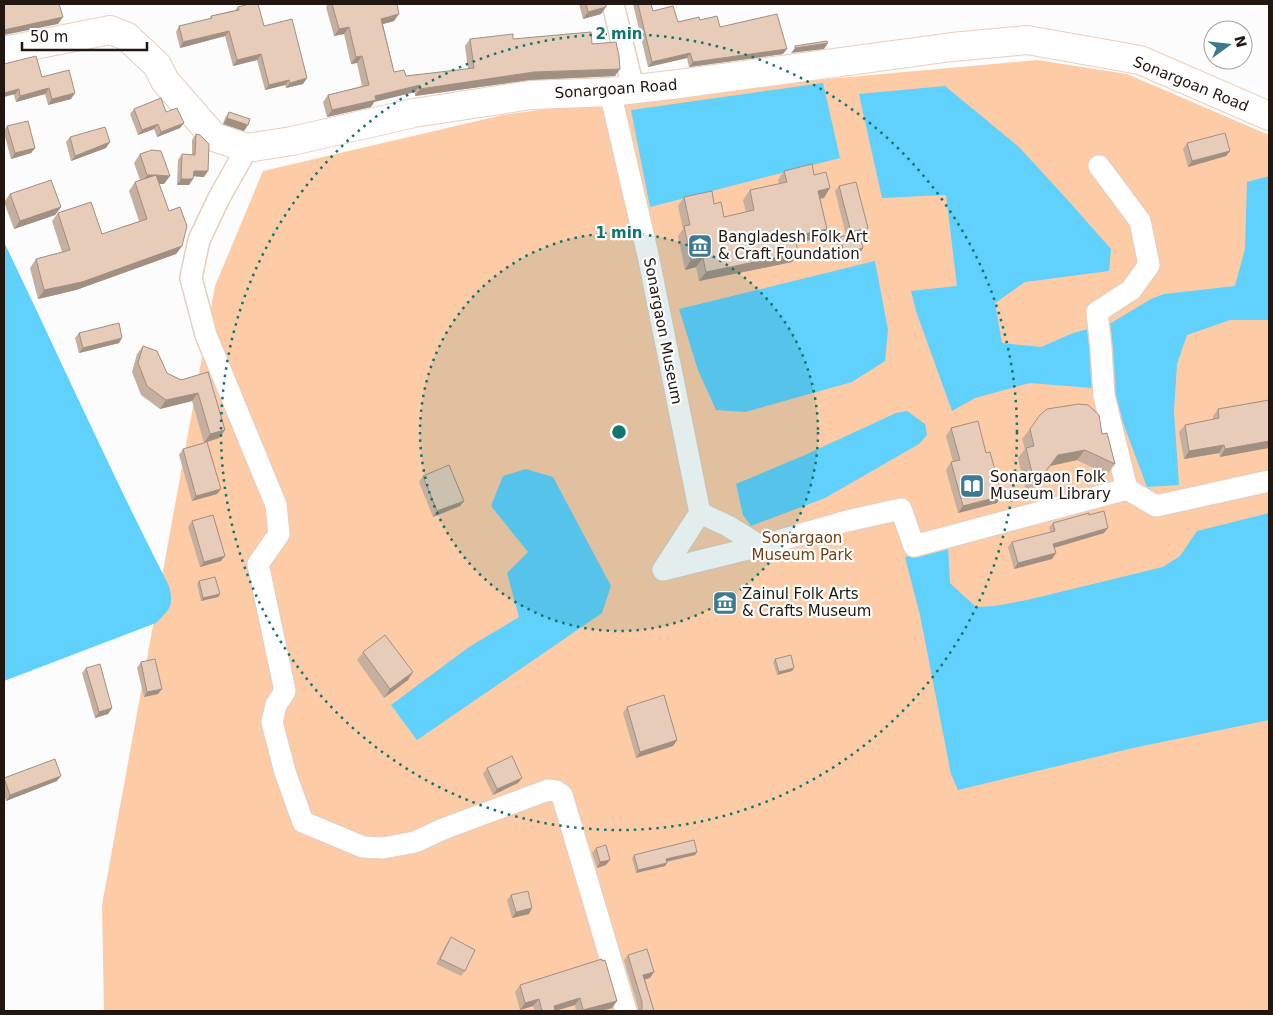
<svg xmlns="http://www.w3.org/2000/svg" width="1273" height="1015" font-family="'DejaVu Sans',sans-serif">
<rect width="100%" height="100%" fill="#fcfcfc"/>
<path fill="#fdcba6" d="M1037,60L1127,74L1269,135V1011H104L102,905L215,286L263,171L503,115L640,96Z"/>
<g fill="#60d0fc">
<path d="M823,83L840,158L650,207L631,110Z"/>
<path d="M945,86L1019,147L1064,196L1111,249L1109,271L1025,282L995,303L1002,343L1041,347L1073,333L1111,323L1151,299L1164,294L1235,286L1245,249L1247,182L1269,176V320H1230L1187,335L1177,364L1174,411L1179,485L1147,487L1116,404L1113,382L1092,388L1030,383L975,398L952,411L916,311L911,291L957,286L946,195L882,198L859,94Z"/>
<path d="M4,242C59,356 111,473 169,586C174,606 170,609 156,623L4,681Z"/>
<path d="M875,261L888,330L885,361L852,382L745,412L716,410L698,370L679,309Z"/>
<path d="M907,411L925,424L927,435L919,444L825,498L751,526L743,515L736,484L805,455L896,413Z"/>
<path d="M526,469L553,477L611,586L602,613L417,740L391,705L469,647L519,617L507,573L528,552L491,506L503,476Z"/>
<path d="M1269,513V720L1133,748L958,790L951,774L920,615L905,557L948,546L950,583L976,607L995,606L1027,600L1163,567L1180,556L1197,531Z"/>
</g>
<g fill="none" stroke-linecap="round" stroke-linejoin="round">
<defs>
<g id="minor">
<path d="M613,4L633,88"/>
<path d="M610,92L648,255L700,513L728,526L760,546L663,570L700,513"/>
<path d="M247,148L219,198L199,240L191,278L206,335L276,505L279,534L258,564L285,691L276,705L272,722L285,772L303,822L363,847L383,848L415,842L443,829L548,790L556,791L562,795L626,1011"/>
<path d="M1099,166L1140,221L1149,265L1131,290L1097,312L1101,348L1104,396L1127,489"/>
<path d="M760,546L847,521L901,509L914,546L1127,489L1156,506L1269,481"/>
</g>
<path id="major" d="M4,51L110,30L126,36L157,65L165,81L214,137L247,148L292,141L414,113L531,95L610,92L679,84L952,47L1027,40L1140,60L1269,116"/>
</defs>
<use href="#minor" stroke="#e8cebb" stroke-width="24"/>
<use href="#major" stroke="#e8cebb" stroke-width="30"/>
<use href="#minor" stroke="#fff" stroke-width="21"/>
<use href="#major" stroke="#fff" stroke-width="28"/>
</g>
<g fill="#c6af9f">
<path d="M328,4H397L394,21L383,24L394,72L406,76L468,69L465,46L470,39H513L592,44L615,76L529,80L415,96V92L374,102L371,107L327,117L323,102L328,95L362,86L357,63L351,64L344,34L334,36L326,7Z"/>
<path d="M579,4H606L601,14L583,19Z"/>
<path d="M633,4H651L653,11L678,22L700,20L720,27L783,54L689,67L687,58L648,67Z"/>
<path d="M238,7L264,26L307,78L303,84L286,88L285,85L265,90L257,60L233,66L225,36L180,48L176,32L179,26L210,19L211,16L235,10Z"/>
<path d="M4,64L42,77L71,99L48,105L45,94L16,102Z"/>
<path d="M134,109L166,112L180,128L157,137L154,129L138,135L130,114Z"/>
<path d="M229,112L244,131L223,124L225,118Z"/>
<path d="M7,126L35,148L31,153L11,159L4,133V131Z"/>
<path d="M196,134L204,177L193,176L189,185H177L178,160L182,154L192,155V140Z"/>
<path d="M70,137L106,148L71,161L66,142Z"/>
<path d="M1187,143L1230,151L1226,156L1188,167L1183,149Z"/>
<path d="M140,154L164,184H159L169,211L182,246L176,254L76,290L38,299L30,268L36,259L62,252L52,221L58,213L102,234L139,221L129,191L135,182L140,180L134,163Z"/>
<path d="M784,171L814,175L824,198H820L827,229L820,238L796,243L798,253L792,262L699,281L696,267L685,270L678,236L683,229L678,206L684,197L714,204L724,217L746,212L743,200L750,190L779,184L778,180Z"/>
<path d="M839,186L868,228L864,234L860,235L863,248L859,254L840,259L836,242L840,237L846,235L835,191Z"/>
<path d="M10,194L61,207L55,215L14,229L4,202Z"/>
<path d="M79,333L119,343L79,353L75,338Z"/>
<path d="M143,346L167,373L181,380L208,372L225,430L219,438L204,443L192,401L160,409L141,395L132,372L137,354Z"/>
<path d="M1269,400L1220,457L1219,453L1184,459L1179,432L1185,425L1213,420V416L1218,409Z"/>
<path d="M951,428L986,453L997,503L958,513L946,470L951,462H953L946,436Z"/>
<path d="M1030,429L1102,434L1115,464L1107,475L1077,460L1050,466L1027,496L1018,458L1025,449L1022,439Z"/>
<path d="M183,449L221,489L217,494L192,501L179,455Z"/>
<path d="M423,476L464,501L460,506L433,517L419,482Z"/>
<path d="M1089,515L1104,533L1054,548L1052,559L1014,569L1008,547L1012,542L1051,532L1049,528L1053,523Z"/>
<path d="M192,521L221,561L200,567L188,527Z"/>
<path d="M199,581L220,594L218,597L201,601L197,584Z"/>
<path d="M363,652L408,680L384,698L357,660Z"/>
<path d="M775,659L792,671L777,675L773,662Z"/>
<path d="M141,662L158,694L144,697L137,668Z"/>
<path d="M86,668L112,708L108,714L95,718L82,673Z"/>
<path d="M627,707L677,740L673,746L636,758L623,713Z"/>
<path d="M487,768L518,783L493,795L483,774Z"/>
<path d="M4,778L57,781L6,801L4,794Z"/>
<path d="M596,848L606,865L597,868L592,853Z"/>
<path d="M697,852L695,855L667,862L665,866L636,873L632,858L634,855Z"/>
<path d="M511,895L532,908L529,914L512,918L507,900Z"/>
<path d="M451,937L465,971L461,976L436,964L447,943Z"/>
<path d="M628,955L650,978L645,979L654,1011H638V1007L624,960Z"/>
<path d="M520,985L617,1001L612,1008L601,1011H576L575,1005L555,1011H535L533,1006L520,1010L515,992Z"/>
</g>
<g fill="#a18f82">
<path d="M606,7L601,14L583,19L588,12Z"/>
<path d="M399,14L394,21L376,26L381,19Z"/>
<path d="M63,17L58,24L4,35V30L6,29Z"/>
<path d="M349,27L344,34L334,36L339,29Z"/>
<path d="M229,31L225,36L180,48L183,42Z"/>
<path d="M828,43L824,49L791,53L795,48Z"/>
<path d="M787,49L783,54L689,67L693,62Z"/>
<path d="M690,53L687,58L648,67L652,62Z"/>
<path d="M261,54L257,60L233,66L237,60Z"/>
<path d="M362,56L357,63L351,64L356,57Z"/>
<path d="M620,69L615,76L529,80L415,96L420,89L534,72Z"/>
<path d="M307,78L303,84L286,88L290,83Z"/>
<path d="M289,80L285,85L265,90L269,85Z"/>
<path d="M420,85L415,92L374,102L371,107L327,117L332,110L375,96Z"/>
<path d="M49,88L45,94L16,102L20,96Z"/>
<path d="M19,89L15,94L4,97V93Z"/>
<path d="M75,93L71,99L48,105L52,99Z"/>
<path d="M227,118L248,125L244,131L223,124Z"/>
<path d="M184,123L180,128L157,137L161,132Z"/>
<path d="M158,124L154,129L138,135L142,130Z"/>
<path d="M110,142L106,148L71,161L75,156Z"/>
<path d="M35,148L31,153L11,159L15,153Z"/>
<path d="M1230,151L1226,156L1188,167L1192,161Z"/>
<path d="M194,171H208L204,177L190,176Z"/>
<path d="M147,175H156L141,184Z"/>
<path d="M156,175L170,176L164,184H150Z"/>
<path d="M181,179H193L189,185H177Z"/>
<path d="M830,188L824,198L812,200L818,191Z"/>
<path d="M61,207L55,215L14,229L20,221Z"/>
<path d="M868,228L864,234L847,238L851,232Z"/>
<path d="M827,229L820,238L788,245L795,236Z"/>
<path d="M182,246L176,254L76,290L38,299L44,290Z"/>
<path d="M863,248L859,254L840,259L844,253Z"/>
<path d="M798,253L792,262L699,281L706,272Z"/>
<path d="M703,258L696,267L685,270L691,260Z"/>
<path d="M122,338L119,343L79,353L83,348Z"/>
<path d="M198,393L192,401L160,409L166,400Z"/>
<path d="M225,430L219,438L204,443L210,434Z"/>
<path d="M1269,441V448L1220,457L1225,449Z"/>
<path d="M1224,445L1219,453L1184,459L1189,451Z"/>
<path d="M1085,450L1077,460L1050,466L1027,496L1058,455Z"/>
<path d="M221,489L217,494L192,501L196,496Z"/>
<path d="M1002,496L997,503L958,513L963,506Z"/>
<path d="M464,501L460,506L433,517L437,511Z"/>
<path d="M1108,528L1104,533L1050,549L1053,544Z"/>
<path d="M1056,553L1052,559L1014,569L1018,563Z"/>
<path d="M225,556L221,561L200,567L204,562Z"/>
<path d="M220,594L218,597L201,601L203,598Z"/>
<path d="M794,668L792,671L777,675L779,672Z"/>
<path d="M413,672L408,680L384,698L390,689Z"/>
<path d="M162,689L158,694L144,697L147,692Z"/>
<path d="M112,708L108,714L95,718L99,712Z"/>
<path d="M677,740L673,746L636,758L640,752Z"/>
<path d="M61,776L57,781L6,801L10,795Z"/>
<path d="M522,778L518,783L493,795L497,789Z"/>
<path d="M697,852L695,855L664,862L666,859Z"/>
<path d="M610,860L606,865L597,868L600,862Z"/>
<path d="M667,863L665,866L636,873L638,870Z"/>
<path d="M532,908L529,914L512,918L516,912Z"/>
<path d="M654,972L650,978L640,981L643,975Z"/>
<path d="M580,998L575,1005L554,1011V1006Z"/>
<path d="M539,999L533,1006L520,1010L525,1003Z"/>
<path d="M617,1001L612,1008L601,1011H583V1010Z"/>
</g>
<g fill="#e6ccb9" stroke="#a18f82">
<path d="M4,4H59L63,17L4,30Z"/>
<path d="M249,4H258L264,26L292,19L307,78L290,83L289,80L269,85L261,54L237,60L229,31L183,42L179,26L212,18L211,16L239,10L238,7Z"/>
<path d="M332,4H397L399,14L381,19L394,72L404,70L406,76L474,68L470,39L513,34V39L591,32L592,44L616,42L619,56L620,69L534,72L420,89V85L375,96L376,100L332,110L328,95L369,85L362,56L356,57L349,27L339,29Z"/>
<path d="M586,4H606V7L588,12Z"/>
<path d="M638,4H651L653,11L673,6L678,22L699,17L700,20L717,16L720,27L777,14L787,49L693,62L690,53L652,62Z"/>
<path d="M827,41L828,43L795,48V46Z"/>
<path d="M36,56L42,77L69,70L75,93L52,99L49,88L20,96L19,89L4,93V64Z"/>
<path d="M161,98L166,112L177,108L184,123L161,132L158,124L142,130L134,109Z"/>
<path d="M229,112L250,119L248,125L227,118Z"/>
<path d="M28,121L35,148L15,153L7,126Z"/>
<path d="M105,127L110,142L75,156L70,137Z"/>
<path d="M1225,133L1230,151L1192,161L1187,143Z"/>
<path d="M196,134L200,135L209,144L208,171H194L193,179H181L182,154L195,155Z"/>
<path d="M152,150L161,151L170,176L156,175L169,211L180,207L187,226L182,246L82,282L44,290L36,259L70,250L58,213L91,202L102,234L147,219L135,182L156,175H147L140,154Z"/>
<path d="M812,164L814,175L826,172L830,188L818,191L827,229L795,236L798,253L706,272L703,258L691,260L684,226L690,225L684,197L712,191L714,204L721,202L724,217L754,210L750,190L787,182L784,171Z"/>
<path d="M51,180L61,207L20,221L10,194Z"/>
<path d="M856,182L868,228L851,232L839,186Z"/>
<path d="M859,232L863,248L844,253L840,237Z"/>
<path d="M119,323L122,338L83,348L79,333Z"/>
<path d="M143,346L157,351L167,373L181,380L208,372L225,430L210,434L198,393L166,400L147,386L138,363Z"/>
<path d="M1269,400V441L1225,449L1224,445L1189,451L1185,425L1219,418L1218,409Z"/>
<path d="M1079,404L1088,405L1099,415L1102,434L1107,433L1115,464L1085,450L1058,455L1035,485L1026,448L1034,446L1030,429L1040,415L1047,409Z"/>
<path d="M978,421L986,453L990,452L1002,496L963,506L951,462L960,460L951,428Z"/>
<path d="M207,442L221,489L196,496L183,449Z"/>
<path d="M449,465L464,501L437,511L423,476Z"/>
<path d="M1104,511L1108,528L1053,544L1056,553L1018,563L1012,542L1055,531L1053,523L1089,513V515Z"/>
<path d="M213,515L225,556L204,562L192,521Z"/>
<path d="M215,577L220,594L203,598L199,581Z"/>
<path d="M385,635L413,672L390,689L363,652Z"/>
<path d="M791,655L794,668L779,672L775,659Z"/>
<path d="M155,659L162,689L147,692L141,662Z"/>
<path d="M100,664L112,708L99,712L86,668Z"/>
<path d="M664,695L677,740L640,752L627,707Z"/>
<path d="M512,756L522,778L497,789L487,768Z"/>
<path d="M55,759L61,776L10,795L4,778Z"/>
<path d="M694,840L697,852L666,859L667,863L638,870L634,855Z"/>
<path d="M606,845L610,860L600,862L596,848Z"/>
<path d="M528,891L532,908L516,912L511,895Z"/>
<path d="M451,937L475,950L465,971L440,959Z"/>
<path d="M647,949L654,972L643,975L654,1011H640L642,1009V1002L628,955Z"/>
<path d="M602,959V961L605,960L617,1001L583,1010L580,998L554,1006L555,1011H542L539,999L525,1003L520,985Z"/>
</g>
<circle cx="619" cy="432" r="199" fill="#0f766e" fill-opacity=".12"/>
<g fill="none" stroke="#0f766e" stroke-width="2.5" stroke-dasharray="2.5 5">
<circle cx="619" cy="432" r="199"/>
<circle cx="619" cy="432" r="398"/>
</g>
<defs>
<symbol id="museum-square" viewBox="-11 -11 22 22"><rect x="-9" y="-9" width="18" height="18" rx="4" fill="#3d7991" stroke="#fff"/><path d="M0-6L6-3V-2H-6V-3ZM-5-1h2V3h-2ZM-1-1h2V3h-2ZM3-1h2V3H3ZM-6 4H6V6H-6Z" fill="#fff"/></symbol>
<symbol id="library-square" viewBox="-11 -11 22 22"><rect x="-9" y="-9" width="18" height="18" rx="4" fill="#3d7991" stroke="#fff"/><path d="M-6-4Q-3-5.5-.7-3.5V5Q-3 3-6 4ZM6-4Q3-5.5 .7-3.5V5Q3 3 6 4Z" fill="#fff"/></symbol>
</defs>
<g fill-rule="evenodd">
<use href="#museum-square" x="686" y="232" width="28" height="28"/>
<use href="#library-square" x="958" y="472" width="28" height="28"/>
<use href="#museum-square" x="711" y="589" width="28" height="28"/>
</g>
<g text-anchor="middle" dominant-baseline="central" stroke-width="4.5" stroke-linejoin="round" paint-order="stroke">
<g font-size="15" fill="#211710" stroke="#fff">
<text transform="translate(1191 84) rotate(22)">Sonargoan Road</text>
<text transform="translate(616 89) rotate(-4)">Sonargoan Road</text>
<text transform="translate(663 331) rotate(79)">Sonargaon Museum</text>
</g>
<g font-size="15" fill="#211710" stroke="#fff" text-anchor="start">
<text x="718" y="237">Bangladesh Folk Art<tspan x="718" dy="17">&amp; Craft Foundation</tspan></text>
<text x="990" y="477">Sonargaon Folk<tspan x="990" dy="17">Museum Library</tspan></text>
<text x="742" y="594">Zainul Folk Arts<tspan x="742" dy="17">&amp; Crafts Museum</tspan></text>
</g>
<g font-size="15" fill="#714013" stroke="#fff">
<text x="802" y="538">Sonargaon<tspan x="802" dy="17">Museum Park</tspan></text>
</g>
</g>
<circle cx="619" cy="432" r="8" fill="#0f766e" stroke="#fff" stroke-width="2.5"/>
<g font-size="15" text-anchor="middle" font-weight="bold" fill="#0f766e" stroke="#fff" stroke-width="4.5" stroke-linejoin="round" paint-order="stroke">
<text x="619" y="39">2 min</text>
<text x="619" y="238">1 min</text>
</g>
<rect width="1273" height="1015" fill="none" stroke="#211710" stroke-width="10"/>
<g transform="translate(1228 45) rotate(75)"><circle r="24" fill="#ffffff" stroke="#a6a29f"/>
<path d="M0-4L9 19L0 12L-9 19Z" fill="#3d7991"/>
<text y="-8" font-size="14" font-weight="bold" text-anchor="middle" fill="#211710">N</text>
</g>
<path d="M22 42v8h125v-8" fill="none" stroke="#211710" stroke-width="2.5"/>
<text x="30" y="42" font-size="15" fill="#211710" stroke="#ffffff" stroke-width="4" paint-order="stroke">50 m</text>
</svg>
